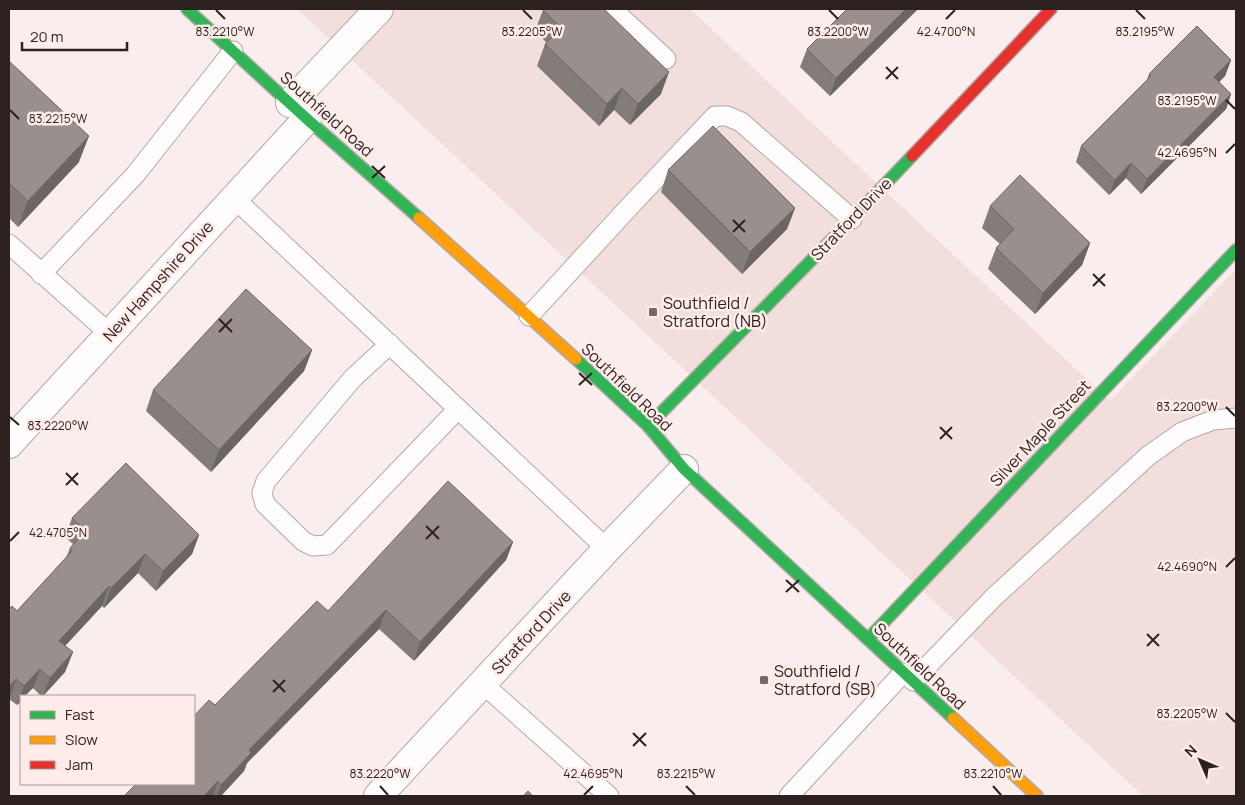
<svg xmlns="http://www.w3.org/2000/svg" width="1245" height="805" font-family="Manrope,sans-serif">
<rect width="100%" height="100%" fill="#f9eeed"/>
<path fill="#f2dfdc" d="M297,9H690L1110,401L1236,269V796H1143Z"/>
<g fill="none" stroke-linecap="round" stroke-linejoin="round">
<defs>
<g id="lane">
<path d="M612,9L666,59"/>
<path d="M234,198L607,549"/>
<path d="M9,244L110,334"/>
<path d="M41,274L135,175L233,51"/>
<path d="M529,316L631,205L715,116H727L741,122L852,219"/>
<path d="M390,344L353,378L266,481L262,493L265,504L303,541L313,546L327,545L458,409"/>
<path d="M913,681L994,597L1148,456L1182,432L1213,420L1236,418"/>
<path d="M483,684L609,796"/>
<path d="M789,796L903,673"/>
</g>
<g id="street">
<path d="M290,103L379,9"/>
<path d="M9,444L307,119"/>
<path d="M378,796L607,549L684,469"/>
</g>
<g id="fast">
<path d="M187,9L307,119L419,218"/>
<path d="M576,359L648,426L684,469L953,718"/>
<path d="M648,426L852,219L912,156"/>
<path d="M868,639L1236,250"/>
</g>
<g id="slow">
<path d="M419,218L576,359"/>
<path d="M953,718L1037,796"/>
</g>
<path id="jam" d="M912,156L1051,9"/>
</defs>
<use href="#lane" stroke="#b2a7a6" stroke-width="21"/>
<use href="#street" stroke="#b2a7a6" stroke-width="30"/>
<use href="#fast" stroke="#b2a7a6" stroke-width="14"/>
<use href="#slow" stroke="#b2a7a6" stroke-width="14"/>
<use href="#jam" stroke="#b2a7a6" stroke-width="14"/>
<use href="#lane" stroke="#fefcfc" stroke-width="19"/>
<use href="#street" stroke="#fefcfc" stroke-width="28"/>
<use href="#fast" stroke="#30b455" stroke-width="11"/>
<use href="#slow" stroke="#ff9f0a" stroke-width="11"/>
<use href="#jam" stroke="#e5322d" stroke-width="11"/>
</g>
<g fill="#847c79">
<path d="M918,9L830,96L800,67L807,49Z"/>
<path d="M543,10L661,94L630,125L614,110L599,126L537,66L545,44L547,43L535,31Z"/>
<path d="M1231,60L1225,76L1219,82L1231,94L1226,109L1141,194L1126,178L1109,195L1076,162L1081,146L1146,82L1149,74Z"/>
<path d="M9,61L79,162L18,227L9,218Z"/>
<path d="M668,170L795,208L787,229L742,274L661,192Z"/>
<path d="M990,206L1090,243L1082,265L1035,314L988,269L996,248L1000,244L982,228Z"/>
<path d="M312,350L304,371L211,472L146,411L153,390Z"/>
<path d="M72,518L199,535L192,554L156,591L138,573L104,608L102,606L65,646L73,652L65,672L43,696H41L33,688L21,696V701L17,705L9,699V609L17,611L66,558L70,548L73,544L65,537Z"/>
<path d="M513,542L506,560L414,661L379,629L247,763L244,771L221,796H124L215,705L328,611Z"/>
</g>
<g fill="#6b6563">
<path d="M906,9H918L830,96L836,78Z"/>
<path d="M1231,60L1225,76L1209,92L1214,77Z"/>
<path d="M669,72L661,94L630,125L638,104Z"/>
<path d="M622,88L614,110L599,126L607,104Z"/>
<path d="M1231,94L1226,109L1141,194L1147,179Z"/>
<path d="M89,136L79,162L18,227L28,201Z"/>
<path d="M1131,163L1126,178L1109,195L1115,180Z"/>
<path d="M795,208L787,229L742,274L750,252Z"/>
<path d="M1090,243L1082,265L1035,314L1043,293Z"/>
<path d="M312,350L304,371L211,472L219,450Z"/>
<path d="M199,535L192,554L156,591L163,571Z"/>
<path d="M513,542L506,560L414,661L420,642Z"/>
<path d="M145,554L138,573L104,608L111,588Z"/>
<path d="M109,586L102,606L52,660L59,641Z"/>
<path d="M386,610L379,629L247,763L244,771L221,796H217L221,785L249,750Z"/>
<path d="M73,652L65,672L43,696L50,678Z"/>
<path d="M40,669L33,688L25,696H21V701L17,705L24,686Z"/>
<path d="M16,679L9,699V687Z"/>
<path d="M218,781L213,796H204Z"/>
</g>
<g fill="#99908d" stroke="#6b6563">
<path d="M543,9H604L669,72L638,104L622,88L607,104L545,44L561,28L543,10Z"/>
<path d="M847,9H906L836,78L807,49Z"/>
<path d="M1197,26L1231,60L1214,77L1231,94L1147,179L1131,163L1115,180L1081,146L1151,76L1149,74Z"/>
<path d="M9,61L89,136L28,201L9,183Z"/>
<path d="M713,126L795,208L750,252L668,170Z"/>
<path d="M1020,175L1090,243L1043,293L996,248L1014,229L990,206Z"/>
<path d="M246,289L312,350L219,450L153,390Z"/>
<path d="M126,463L199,535L163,571L145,554L111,588L109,586L59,641L73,652L50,678L40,669L24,686L16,679L9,687V609L12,606L17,611L72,551L70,548L86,531L72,518Z"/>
<path d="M448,481L513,542L420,642L386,610L249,750L251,753L221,785L218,781L204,796H124L136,784H194V716L209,700L215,705L317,601L328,611Z"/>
<path d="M528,791L533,796H523Z"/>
</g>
<path fill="none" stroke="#2c211e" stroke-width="2" d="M216,10L225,19M523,10L532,19M829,10L838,19M1136,10L1145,19M946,19L955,10M886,67L898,79M886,79L898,67M1226,100L1235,109M10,110L19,119M1226,153L1235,144M372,166L385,178M372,178L385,166M733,220L745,232M733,232L745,220M1093,274L1105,286M1093,286L1105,274M219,319L232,332M219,332L232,319M579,373L592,385M579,385L592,373M1226,407L1235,416M10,417L19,425M940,427L952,439M940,439L952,427M66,473L78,485M66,485L78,473M426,526L439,539M426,539L439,526M10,541L19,532M1226,567L1235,558M786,580L799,592M786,592L799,580M1147,634L1159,646M1147,646L1159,634M273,680L285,692M273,692L285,680M1226,713L1235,722M633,733L646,746M633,746L646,733M380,786L388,795M686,786L695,795M993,786L1001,795M584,795L593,786"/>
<g fill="#746966" stroke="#ffebe7" stroke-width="2">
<rect x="648" y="307" width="10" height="10" rx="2.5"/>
<rect x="759" y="675" width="10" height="10" rx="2.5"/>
</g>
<g text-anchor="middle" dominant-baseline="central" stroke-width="5" stroke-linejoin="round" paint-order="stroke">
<g font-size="16" fill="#2c211e" stroke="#ffebe7">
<text transform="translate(327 114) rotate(42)">Southfield Road</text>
<text transform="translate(851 219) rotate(-46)">Stratford Drive</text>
<text transform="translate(158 281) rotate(-48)">New Hampshire Drive</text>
<text transform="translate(627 387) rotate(44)">Southfield Road</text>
<text transform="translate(1040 433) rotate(-47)">Silver Maple Street</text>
<text transform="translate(531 632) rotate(-47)">Stratford Drive</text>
<text transform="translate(920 666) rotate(43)">Southfield Road</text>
</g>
<g font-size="16" fill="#2c211e" stroke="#ffebe7" text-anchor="start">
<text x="663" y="303">Southfield /<tspan x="663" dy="18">Stratford (NB)</tspan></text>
<text x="774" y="671">Southfield /<tspan x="774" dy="18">Stratford (SB)</tspan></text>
</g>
</g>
<g font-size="12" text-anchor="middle" fill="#2c211e" stroke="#ffebe7" stroke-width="5" stroke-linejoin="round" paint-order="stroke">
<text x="1145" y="36">83.2195°W</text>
<text x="225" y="36">83.2210°W</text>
<text x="532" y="36">83.2205°W</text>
<text x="838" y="36">83.2200°W</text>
<text x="946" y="36">42.4700°N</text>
<text x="1187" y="105">83.2195°W</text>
<text x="58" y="123">83.2215°W</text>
<text x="1187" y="157">42.4695°N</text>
<text x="1187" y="411">83.2200°W</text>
<text x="58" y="430">83.2220°W</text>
<text x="58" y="537">42.4705°N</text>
<text x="1187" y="571">42.4690°N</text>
<text x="1187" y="718">83.2205°W</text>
<text x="593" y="778">42.4695°N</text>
<text x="380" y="778">83.2220°W</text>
<text x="686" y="778">83.2215°W</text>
<text x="993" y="778">83.2210°W</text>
</g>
<rect width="1245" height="805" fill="none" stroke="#2c211e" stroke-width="20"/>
<rect x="20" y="695" width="175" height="90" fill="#ffebe7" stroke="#ab9a97"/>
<rect x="30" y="711" width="25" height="8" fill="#30b455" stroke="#ab9a97"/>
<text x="65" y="720" font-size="15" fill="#2c211e">Fast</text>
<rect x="30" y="736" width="25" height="8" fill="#ff9f0a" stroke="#ab9a97"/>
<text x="65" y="745" font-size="15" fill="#2c211e">Slow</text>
<rect x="30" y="761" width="25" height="8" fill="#e5322d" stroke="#ab9a97"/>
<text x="65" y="770" font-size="15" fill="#2c211e">Jam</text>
<g transform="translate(1200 760) rotate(315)" stroke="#ffebe7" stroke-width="4" paint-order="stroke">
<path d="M0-4L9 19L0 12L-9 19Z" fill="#2c211e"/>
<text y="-8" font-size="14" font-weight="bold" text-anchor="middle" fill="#2c211e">N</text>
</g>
<path d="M22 42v8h105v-8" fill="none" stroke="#2c211e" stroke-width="2.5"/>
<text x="30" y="42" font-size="15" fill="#2c211e" stroke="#ffebe7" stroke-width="4" paint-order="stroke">20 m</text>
</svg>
